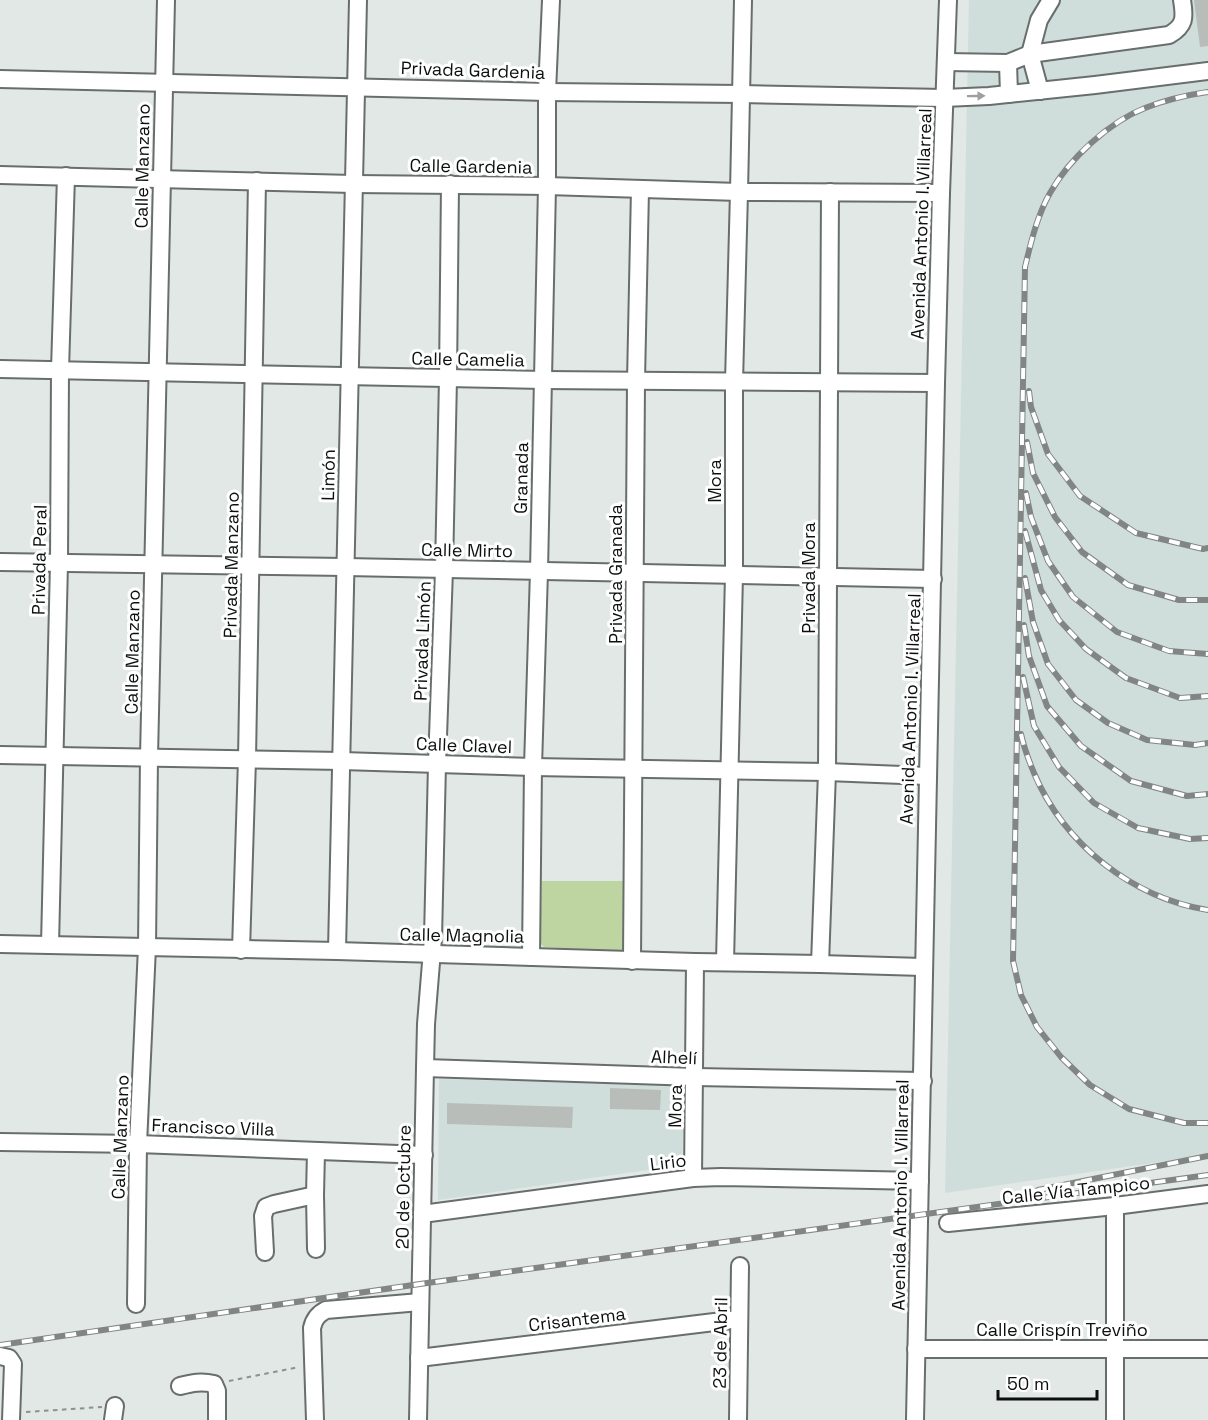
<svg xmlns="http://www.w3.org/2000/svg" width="1208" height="1420" font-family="'Space Grotesk',sans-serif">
<rect width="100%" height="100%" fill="#e1e8e6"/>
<g fill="#cfdeda">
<path d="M969,0H1208V1155L945,1193Z"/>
<path d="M439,1079L684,1086L682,1165L438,1200Z"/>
</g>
<path fill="#bed5a1" d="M542,881H627L625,947L623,952L544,947L540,943Z"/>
<g fill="#b8bdb9">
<path d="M1194,0H1208V46L1200,47Z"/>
<path d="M610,1088L661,1090L660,1110L610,1109Z"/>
<path d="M447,1103L573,1107L572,1128L447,1124Z"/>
</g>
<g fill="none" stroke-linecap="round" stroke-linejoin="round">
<defs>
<g id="minor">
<path d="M946,62L1008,63L1030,54L1169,35C1185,26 1185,18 1182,0"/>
<path d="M1008,63L1009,94"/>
<path d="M0,79L547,92L741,94L944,98L989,96L1095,85L1208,71"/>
<path d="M1040,91L1030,54L1039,20L1051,0"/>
<path d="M0,175L353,184L547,186L739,192L941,193"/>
<path d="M0,369L543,380L936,383"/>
<path d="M0,562L346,567L933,579"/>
<path d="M0,755L342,761L533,767L827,772L927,776"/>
<path d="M0,944L337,951L695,962L820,964L923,967"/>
<path d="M50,945L59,563L60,370L66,176"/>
<path d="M241,950L247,759L257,181"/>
<path d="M337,951L358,0"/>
<path d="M531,957L533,767L539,571L547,186V92L551,0"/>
<path d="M632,961L636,381L640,189"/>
<path d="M725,962L734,575V382L739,192L743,0"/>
<path d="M820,964L827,772L830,192"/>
<path d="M425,1068L695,1077L923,1081"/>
<path d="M0,1142L138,1144L424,1155"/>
<path d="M693,1178L695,962"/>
<path d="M315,1195L316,1249"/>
<path d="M422,1214L693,1178L721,1177L920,1181"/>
<path d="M948,1223L1115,1206L1208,1194"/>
<path d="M265,1252L263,1216L266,1207L274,1204L315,1195L316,1151"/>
<path d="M136,1304L138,1144L147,947L149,757L166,0"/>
<path d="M916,1349H1208"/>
<path d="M0,1356L9,1358L13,1364L11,1420"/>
<path d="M419,1358L739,1319"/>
<path d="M180,1386C192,1383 201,1381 214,1384L217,1391V1420"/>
<path d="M113,1420L115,1406"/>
<path d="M315,1420L312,1328C314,1319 318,1314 326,1310L420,1302"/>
<path d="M418,1420L425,1068L426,1024L433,938L437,764L444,570L448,378L450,184"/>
<path d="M738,1420L740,1266"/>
<path d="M915,1420L936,383L941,193L948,0"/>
<path d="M1115,1420V1206"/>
</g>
</defs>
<use href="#minor" stroke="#686e6d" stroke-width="20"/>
<g stroke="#8c9190" stroke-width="2" stroke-dasharray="4.5 4.5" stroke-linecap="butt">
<path d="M229,1381L299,1367"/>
<path d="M26,1412L102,1407"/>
</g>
<use href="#minor" stroke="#fff" stroke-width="16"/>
<defs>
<g id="rail">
<path d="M1208,92C1187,95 1165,100 1145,108C1109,122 1069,159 1050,193C1037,216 1031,242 1025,267L1013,961L1021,995L1037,1027L1061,1057L1090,1085L1129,1109L1184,1123H1208"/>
<path d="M1029,391L1031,407L1048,454L1080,496L1136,533L1203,549L1208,548"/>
<path d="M1027,442L1033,473L1055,517L1082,552L1128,585L1179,600H1208"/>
<path d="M1026,493L1031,517L1048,561L1073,597L1117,632L1169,651L1208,654"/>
<path d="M1025,531L1041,590L1059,620L1086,649L1126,678L1180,698L1208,696"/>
<path d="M1025,578L1033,622L1048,664L1076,700L1108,723L1147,740L1195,745L1208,743"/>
<path d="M1024,625L1029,656L1047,706L1081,746L1131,781L1187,796L1208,794"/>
<path d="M1023,677L1034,726L1059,767L1094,803L1138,828L1190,839L1208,838"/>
<path d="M1021,734C1024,748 1029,761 1034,773C1064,844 1132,898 1208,910"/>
<path d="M1038,1190L1208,1156"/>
<path d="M0,1345L420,1284L1208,1175"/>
</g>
</defs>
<use href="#rail" stroke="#818685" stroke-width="6"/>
<use href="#rail" stroke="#fff" stroke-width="4" stroke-dasharray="11" stroke-linecap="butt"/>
</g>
<defs><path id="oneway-solid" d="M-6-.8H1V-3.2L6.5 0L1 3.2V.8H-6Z" transform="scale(1.5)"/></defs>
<use fill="#9e9f9f" href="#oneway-solid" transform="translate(976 96) rotate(-1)"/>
<g text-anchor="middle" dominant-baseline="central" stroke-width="6" stroke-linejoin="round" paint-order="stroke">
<g font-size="18" fill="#0d0f0f" stroke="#fff">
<text transform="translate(473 70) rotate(2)">Privada Gardenia</text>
<text transform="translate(142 166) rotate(-89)">Calle Manzano</text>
<text transform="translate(471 166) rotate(1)">Calle Gardenia</text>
<text transform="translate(921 224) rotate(-88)">Avenida Antonio I. Villarreal</text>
<text transform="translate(468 359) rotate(1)">Calle Camelia</text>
<text transform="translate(328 475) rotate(-89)">Limón</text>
<text transform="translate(521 478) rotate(-89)">Granada</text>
<text transform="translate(714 481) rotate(-90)">Mora</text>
<text transform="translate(467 550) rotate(1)">Calle Mirto</text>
<text transform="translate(39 560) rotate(-89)">Privada Peral</text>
<text transform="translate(231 565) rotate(-89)">Privada Manzano</text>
<text transform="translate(615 574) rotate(-90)">Privada Granada</text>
<text transform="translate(808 578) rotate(-90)">Privada Mora</text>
<text transform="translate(422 641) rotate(-88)">Privada Limón</text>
<text transform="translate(132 652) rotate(-89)">Calle Manzano</text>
<text transform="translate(910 709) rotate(-88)">Avenida Antonio I. Villarreal</text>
<text transform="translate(464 745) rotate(2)">Calle Clavel</text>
<text transform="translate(462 935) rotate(1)">Calle Magnolia</text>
<text transform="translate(674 1057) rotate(2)">Alhelí</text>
<text transform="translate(675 1106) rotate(-89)">Mora</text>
<text transform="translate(213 1127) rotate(2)">Francisco Villa</text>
<text transform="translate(120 1137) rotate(-88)">Calle Manzano</text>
<text transform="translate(668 1162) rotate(-7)">Lirio</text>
<text transform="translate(403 1187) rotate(-89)">20 de Octubre</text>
<text transform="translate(1076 1190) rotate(-6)">Calle Vía Tampico</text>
<text transform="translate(900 1195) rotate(-89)">Avenida Antonio I. Villarreal</text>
<text transform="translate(577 1319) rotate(-7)">Crisantema</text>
<text x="1062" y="1329">Calle Crispín Treviño</text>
<text transform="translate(720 1343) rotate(-89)">23 de Abril</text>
</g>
</g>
<path d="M998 1390v9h99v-9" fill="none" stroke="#0d0f0f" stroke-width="3"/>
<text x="1007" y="1390" font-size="18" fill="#0d0f0f" stroke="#ffffff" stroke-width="4.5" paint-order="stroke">50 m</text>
</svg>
